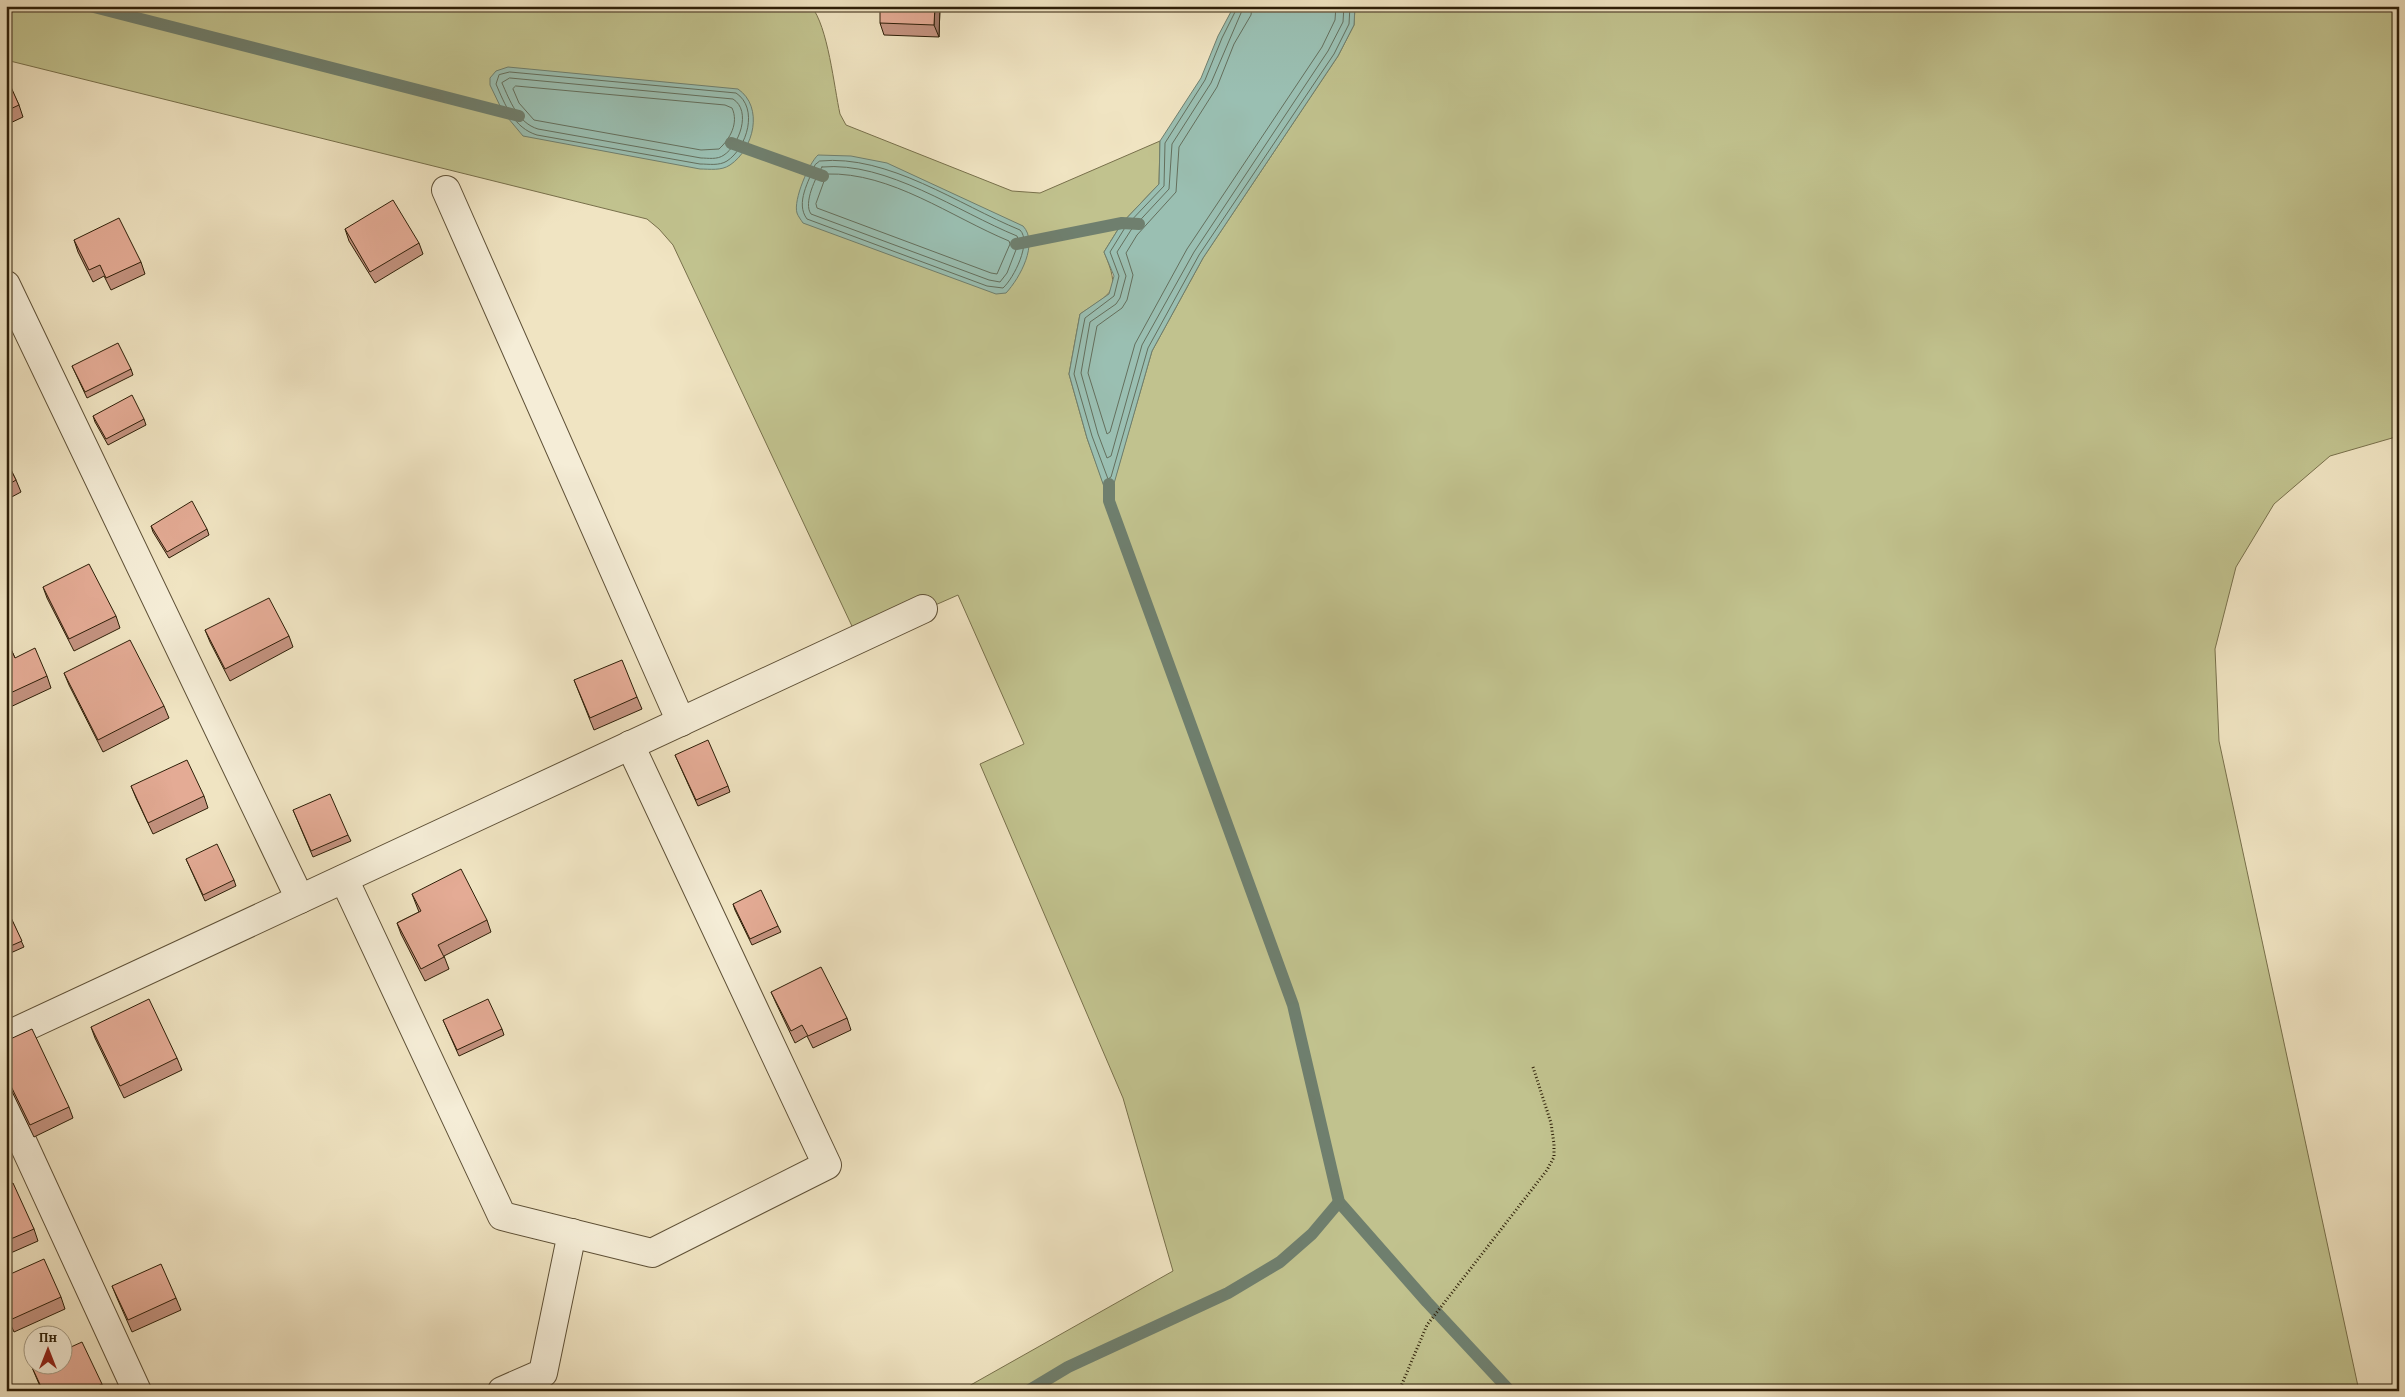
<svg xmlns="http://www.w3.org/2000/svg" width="2405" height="1397" font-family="'Gentium Book Plus',serif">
<rect width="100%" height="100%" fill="#f0e4c2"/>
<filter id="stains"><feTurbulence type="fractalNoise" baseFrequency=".004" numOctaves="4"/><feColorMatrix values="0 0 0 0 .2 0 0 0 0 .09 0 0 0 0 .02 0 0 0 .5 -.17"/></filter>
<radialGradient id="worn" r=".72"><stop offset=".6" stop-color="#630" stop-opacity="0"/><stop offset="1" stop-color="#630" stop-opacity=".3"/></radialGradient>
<path fill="#c1c28e" stroke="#78704b" d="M6,6H811C828,26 834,87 840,114L846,125L1012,191L1040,193L1160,141L1159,184L1122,223L1104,252C1121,292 1113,292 1080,314L1069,374L1087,438L1109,499L1152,351L1203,258L1338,56L1354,25L1355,6H2399V436L2330,456L2274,504L2236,567L2215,649L2219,741L2359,1391H960L1173,1271L1123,1098L980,764L1024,744L958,595L858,639L673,245L659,229L647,219L6,60Z"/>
<g fill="#9abfb2" stroke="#6f7f6e">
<path d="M1234,6H1355L1354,25L1338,56L1203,258L1152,351L1109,501L1087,438L1069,374L1080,314L1109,294L1114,276L1104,252L1122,223L1159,184L1160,141L1201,78L1218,36Z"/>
<path d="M508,67L738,89C764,107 754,149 730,165C721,171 710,169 700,169L523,136L503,112L490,85V78L496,71Z"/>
<path d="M818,155L851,156L887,163L1023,226C1039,243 1020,278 1006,293L996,294L803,223C801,220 798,216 797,213C793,200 809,163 818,155Z"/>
</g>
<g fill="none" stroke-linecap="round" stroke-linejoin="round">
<g stroke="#646f5d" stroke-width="1">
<path d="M1238,6L1222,38L1205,80L1165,143L1164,186L1126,226L1110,252L1119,276L1114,296L1085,318L1074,374L1092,436L1108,479L1111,477L1148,348L1199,255L1334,54L1349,24L1350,6"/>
<path d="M1244,6L1211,83L1172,144L1169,189L1131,230L1117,252L1126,276L1120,298L1116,304L1090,322L1081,373L1098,434L1107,458L1111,456L1142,345L1194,252L1328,51L1343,22L1344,6"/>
<path d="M1252,6L1251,15L1234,44L1217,87L1179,147L1176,192L1137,235L1126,253L1133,275L1127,300L1122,308L1097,326L1088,373L1107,434L1110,432L1135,344L1187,249L1322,47L1335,20L1336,6"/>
<path d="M510,72L736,93C759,108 747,148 727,161C719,166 709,164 700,164L537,135C514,128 505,105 496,84L499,75Z"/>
<path d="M510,78L733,99C752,111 739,145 724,155C717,160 708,158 701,158L538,129C518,123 510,101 502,83Z"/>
<path d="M516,86L725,105L732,108C739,123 730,139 719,149L701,150L534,120L519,103L513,89Z"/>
<path d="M820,161C888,154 959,205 1020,230C1032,242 1014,278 1003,288L987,286L807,219C795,203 809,181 815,165Z"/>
<path d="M822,167C887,161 958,212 1017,236L1019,242L1007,273L1000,282L989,280L811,214C803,203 816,177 822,167Z"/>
<path d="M827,174C891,172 951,217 1009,241L1010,244L997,274L991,273L817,208L816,204Z"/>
</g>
<g stroke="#6f7f6e" stroke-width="12">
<path d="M90,6L519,116"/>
<path d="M731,143L823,176"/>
<path d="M1016,244L1122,223L1139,224"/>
<path d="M1109,484V501L1293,1005L1339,1202L1427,1302L1510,1391"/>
<path d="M1028,1391L1068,1367L1228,1293L1280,1262L1312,1234L1339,1202"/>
</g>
<defs>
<g id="minor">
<path d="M446,190L681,722"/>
<path d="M6,285L300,899"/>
<path d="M344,879L502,1216L652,1253L827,1165L630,745"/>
<path d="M6,1036L923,609"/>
<path d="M6,1106L137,1391"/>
<path d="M502,1391L543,1373L572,1233"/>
</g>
</defs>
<use href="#minor" stroke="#5e5036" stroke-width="30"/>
<path stroke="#2e1f08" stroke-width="3" stroke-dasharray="1 2.5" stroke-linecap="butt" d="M1399,1391L1427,1325L1547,1170L1554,1157V1144L1551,1123L1533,1067"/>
<use href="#minor" stroke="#f5edd7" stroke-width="28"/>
</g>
<g fill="#c49380" stroke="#2e1f08">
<path d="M940,6L939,37L884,35L880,23Z"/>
<path d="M6,79L19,105L23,117L6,125Z"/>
<path d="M345,229L419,243L423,254L375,283L349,241Z"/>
<path d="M74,240L141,262L145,274L111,290L104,276L93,282L78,252Z"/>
<path d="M72,366L131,369L133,375L87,398Z"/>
<path d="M93,416L144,419L146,425L108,445L95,422Z"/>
<path d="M6,460L16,480L21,492L6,500Z"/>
<path d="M151,526L207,529L209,535L169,558L153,532Z"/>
<path d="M43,587L116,616L120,628L74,651L47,598Z"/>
<path d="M205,630L289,636L293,647L230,681L210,642Z"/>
<path d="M6,638L15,658L47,676L51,688L6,709Z"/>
<path d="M64,673L164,706L169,718L103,752L69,685Z"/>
<path d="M574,680L637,697L642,709L594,730Z"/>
<path d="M675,755L728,786L730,792L698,806Z"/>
<path d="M131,786L204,796L208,808L153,834L136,798Z"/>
<path d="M293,810L348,835L351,841L313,857Z"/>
<path d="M186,859L234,880L236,886L205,901Z"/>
<path d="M412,894L487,920L491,932L444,956L449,969L425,981L401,934L397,923L419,912Z"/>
<path d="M733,904L778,926L781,932L752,945L735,910Z"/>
<path d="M6,907L24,947L6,955Z"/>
<path d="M771,992L847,1018L851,1030L813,1048L807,1036L795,1043L776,1003Z"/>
<path d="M443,1020L502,1029L504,1035L459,1056Z"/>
<path d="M91,1027L177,1058L182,1070L124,1098L95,1038Z"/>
<path d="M6,1041L69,1107L73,1118L34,1137L6,1079Z"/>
<path d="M6,1186L34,1229L38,1241L6,1255Z"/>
<path d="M6,1276L61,1297L65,1309L14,1332L6,1314Z"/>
<path d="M112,1286L176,1298L181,1310L132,1332L117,1298Z"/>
<path d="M31,1365L102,1384L105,1391H42Z"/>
</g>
<path fill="#a07868" stroke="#2e1f08" d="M935,6H940L939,37L934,25Z"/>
<g fill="#e4ab95" stroke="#2e1f08">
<path d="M880,6H935L934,25L880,23Z"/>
<path d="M7,78L19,105L6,111V79Z"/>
<path d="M393,200L419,243L370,272L345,229Z"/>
<path d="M119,218L141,262L106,278L100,265L89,270L74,240Z"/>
<path d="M118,343L131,369L85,392L72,366Z"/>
<path d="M132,395L144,419L106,439L93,416Z"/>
<path d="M6,460L16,480L6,486Z"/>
<path d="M192,501L207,529L167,552L151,526Z"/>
<path d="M89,564L116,616L69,639L43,587Z"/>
<path d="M269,598L289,636L225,669L205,630Z"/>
<path d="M6,638L15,658L35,648L47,676L6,695Z"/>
<path d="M130,640L164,706L98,740L64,673Z"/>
<path d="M622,660L637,697L590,718L574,680Z"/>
<path d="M708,740L728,786L696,800L675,755Z"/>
<path d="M187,760L204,796L148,823L131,786Z"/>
<path d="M330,794L348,835L311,851L293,810Z"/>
<path d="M217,844L234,880L203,895L186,859Z"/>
<path d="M461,869L487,920L438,945L444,957L421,969L397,923L421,911L412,894Z"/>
<path d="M761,890L778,926L750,939L733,904Z"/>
<path d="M6,907L22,941L6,948Z"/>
<path d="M821,967L847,1018L808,1036L802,1025L791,1031L771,992Z"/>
<path d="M149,999L177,1058L120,1086L91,1027Z"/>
<path d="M488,999L502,1029L457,1050L443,1020Z"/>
<path d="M32,1029L69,1107L30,1125L6,1076V1041Z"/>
<path d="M13,1183L34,1229L6,1241V1186Z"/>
<path d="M44,1259L61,1297L10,1320L6,1311V1276Z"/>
<path d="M161,1264L176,1298L128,1320L112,1286Z"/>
<path d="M82,1342L102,1384L88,1391H43L31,1365L33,1364H62V1351Z"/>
</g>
<rect width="2405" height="1397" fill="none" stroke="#f0e4c2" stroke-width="25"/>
<rect x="8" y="8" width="2390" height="1382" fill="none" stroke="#2e1f08" stroke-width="2.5"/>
<rect x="12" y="12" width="2380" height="1372" fill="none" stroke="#2e1f08"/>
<g transform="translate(48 1350)"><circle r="24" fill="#f5edd7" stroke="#a59b84"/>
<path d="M0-4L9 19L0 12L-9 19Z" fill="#8f2418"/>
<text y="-8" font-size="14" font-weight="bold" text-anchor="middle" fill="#2e1f08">Пн</text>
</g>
<rect width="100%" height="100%" filter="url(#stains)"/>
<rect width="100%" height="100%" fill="url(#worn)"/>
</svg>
